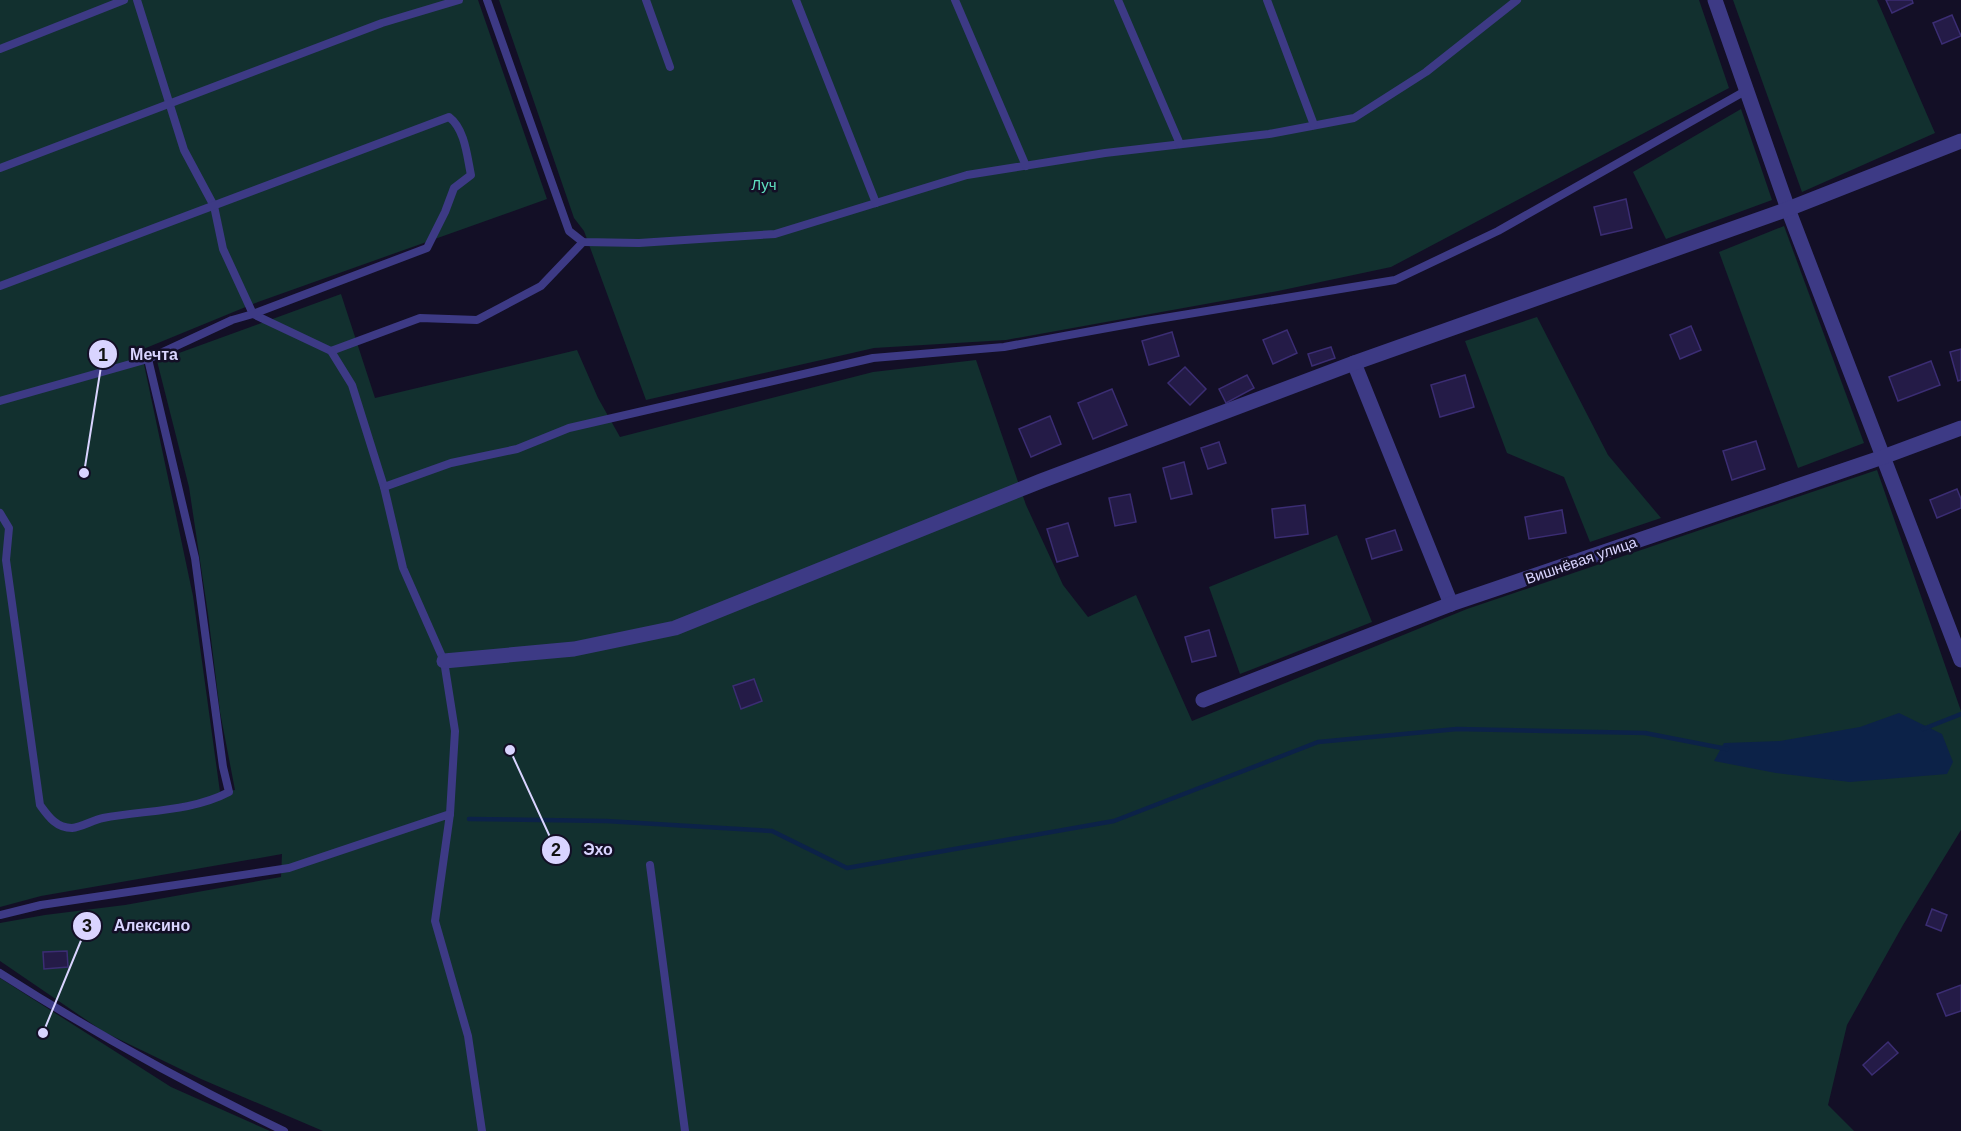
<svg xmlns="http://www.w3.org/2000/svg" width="1961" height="1131" font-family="Arial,sans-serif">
<rect width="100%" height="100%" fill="#130f26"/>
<g fill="#12302f">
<path d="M0,0H478L547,199L258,302L141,350L193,596L220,792L235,790L220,712L208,614L189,487L157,361L341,294L375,398L577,350L598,398L620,437L873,372L976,360L1026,505L1063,585L1088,617L1136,595L1192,721L1467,609L1877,470L1961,711V830L1903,925L1847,1025L1828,1105L1854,1131H323L201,1079L104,1032L0,961V923L45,915L125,905L281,877L282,854L41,896L0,907Z"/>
<path d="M499,0H1699L1729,88L1391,267L1278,291L1006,340L874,348L646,400L584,231L574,218Z"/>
<path d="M1733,0H1877L1935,133L1802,192Z"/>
<path d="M1741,109L1772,200L1666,239L1633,172Z"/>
<path d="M1784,226L1864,443L1798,468L1719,252Z"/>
<path d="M1537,317L1608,455L1661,518L1590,542L1564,477L1507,453L1465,341Z"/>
<path d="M1337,535L1372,622L1240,674L1209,587Z"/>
<path d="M0,978L171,1087L270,1131H0Z"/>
</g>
<path fill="#0c2248" d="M1899,713L1942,734L1953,762L1947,774L1850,782L1776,773L1714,761L1724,743L1780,741L1860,727Z"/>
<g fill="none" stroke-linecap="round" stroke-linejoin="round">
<g stroke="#0c2248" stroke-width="4.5">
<path d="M1923,729L1961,714"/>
<path d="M469,819L606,821L772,831L847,868L1114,821L1318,742L1457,729L1645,733L1727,749"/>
</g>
</g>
<g fill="#241b47" stroke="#3b2d73" stroke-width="1.5">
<path d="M1886,0H1912L1913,3L1892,13Z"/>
<path d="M1952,15L1961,36L1942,44L1933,23Z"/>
<path d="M1626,199L1632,228L1601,235L1594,207Z"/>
<path d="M1691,326L1701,350L1680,359L1670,335Z"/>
<path d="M1287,330L1297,353L1273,364L1263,340Z"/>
<path d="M1172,332L1179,356L1149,365L1142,341Z"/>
<path d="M1331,347L1335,358L1312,366L1308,354Z"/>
<path d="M1961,349V380L1958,381L1950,352Z"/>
<path d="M1931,361L1940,385L1898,401L1889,377Z"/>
<path d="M1185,367L1206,389L1190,405L1168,383Z"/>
<path d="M1247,375L1254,388L1226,403L1219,389Z"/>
<path d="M1465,375L1474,407L1440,417L1431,385Z"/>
<path d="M1112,389L1127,425L1093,439L1078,403Z"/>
<path d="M1050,416L1061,444L1031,457L1019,429Z"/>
<path d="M1756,441L1765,469L1732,480L1723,451Z"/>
<path d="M1219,442L1226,463L1208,469L1201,448Z"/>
<path d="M1184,462L1192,494L1171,499L1163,468Z"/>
<path d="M1957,489L1961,499V508L1937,518L1930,500Z"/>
<path d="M1130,494L1136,522L1115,526L1109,498Z"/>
<path d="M1305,505L1308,534L1275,538L1272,509Z"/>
<path d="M1562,510L1566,533L1529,539L1525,517Z"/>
<path d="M1068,523L1078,556L1057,562L1047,529Z"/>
<path d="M1395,530L1402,550L1372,559L1366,539Z"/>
<path d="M1209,630L1216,656L1192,662L1185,637Z"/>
<path d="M754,679L762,701L741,709L733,686Z"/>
<path d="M1932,909L1947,915L1941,931L1926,925Z"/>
<path d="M67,951L68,967L44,969L43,952Z"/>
<path d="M1961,985V1011L1946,1016L1937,994Z"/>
<path d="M1888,1042L1898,1053L1872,1075L1863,1065Z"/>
</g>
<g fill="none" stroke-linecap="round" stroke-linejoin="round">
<g stroke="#3d3a85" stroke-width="8">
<path d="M137,0L184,150L214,206L223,249L253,314L331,351L420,318L477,320L541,286L583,242"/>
<path d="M487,0L569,231L583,242L639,243L775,234L967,175L1105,153L1269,134L1354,118L1426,72L1517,0"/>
<path d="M646,0L670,67"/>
<path d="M796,0L876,203"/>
<path d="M955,0L1026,166"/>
<path d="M1118,0L1180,144"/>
<path d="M1267,0L1314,125"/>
<path d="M0,49L124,0"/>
<path d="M0,168L382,23L459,0"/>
<path d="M0,286L449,117C465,129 467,156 471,175L454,188L445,212L427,248L253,314L232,320L148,359L0,401"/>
<path d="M331,351L352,385L384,487L451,463L517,449L569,428L873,358L1004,347L1146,321L1395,280L1498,231L1747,90"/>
<path d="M384,487L403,568L444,661L455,731L450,814"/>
<path d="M0,513L9,528L6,560L40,805C48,816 56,828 72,828C82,827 93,820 103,818C144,810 191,812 229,792L223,767L195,558L148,359"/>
<path d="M650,865L685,1131"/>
<path d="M0,915L41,905L289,868L450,814L435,921L468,1036L482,1131"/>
<path d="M0,973C91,1031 186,1084 284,1131"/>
</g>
<g stroke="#3d3a85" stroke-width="15">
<path d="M1715,0L1788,209L1961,660"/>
<path d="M1354,363L1451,604"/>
<path d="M444,661L574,649L675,628L1041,481L1354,363L1788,209L1961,141"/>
<path d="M1203,700L1451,604L1883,457L1961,428"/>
</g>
</g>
<g text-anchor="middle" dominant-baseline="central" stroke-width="5" stroke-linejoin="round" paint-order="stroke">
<g font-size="15" fill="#5fe0c0" stroke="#130f26">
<text x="764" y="184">Луч</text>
</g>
<g font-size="15" fill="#d9d4ff" stroke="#130f26">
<text transform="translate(1581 560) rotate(-19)">Вишнёвая улица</text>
</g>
</g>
<path fill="none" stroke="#d9d4ff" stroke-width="2" d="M84 473L103 354M510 750L556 850M43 1033L87 926"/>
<g fill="#d9d4ff" stroke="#130f26" stroke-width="2">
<circle cx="84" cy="473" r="6"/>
<circle cx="510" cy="750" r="6"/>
<circle cx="43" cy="1033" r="6"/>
<circle cx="103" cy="354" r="15"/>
<circle cx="556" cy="850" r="15"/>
<circle cx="87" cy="926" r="15"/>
</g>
<g font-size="18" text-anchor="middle" font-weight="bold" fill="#111">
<text x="103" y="361">1</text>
<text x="556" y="856">2</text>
<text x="87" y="932">3</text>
</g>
<g font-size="16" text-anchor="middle" font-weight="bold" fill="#d9d4ff" stroke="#130f26" stroke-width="5" stroke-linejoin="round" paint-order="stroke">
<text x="154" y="360">Мечта</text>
<text x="598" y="855">Эхо</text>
<text x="152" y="931">Алексино</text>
</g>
</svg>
